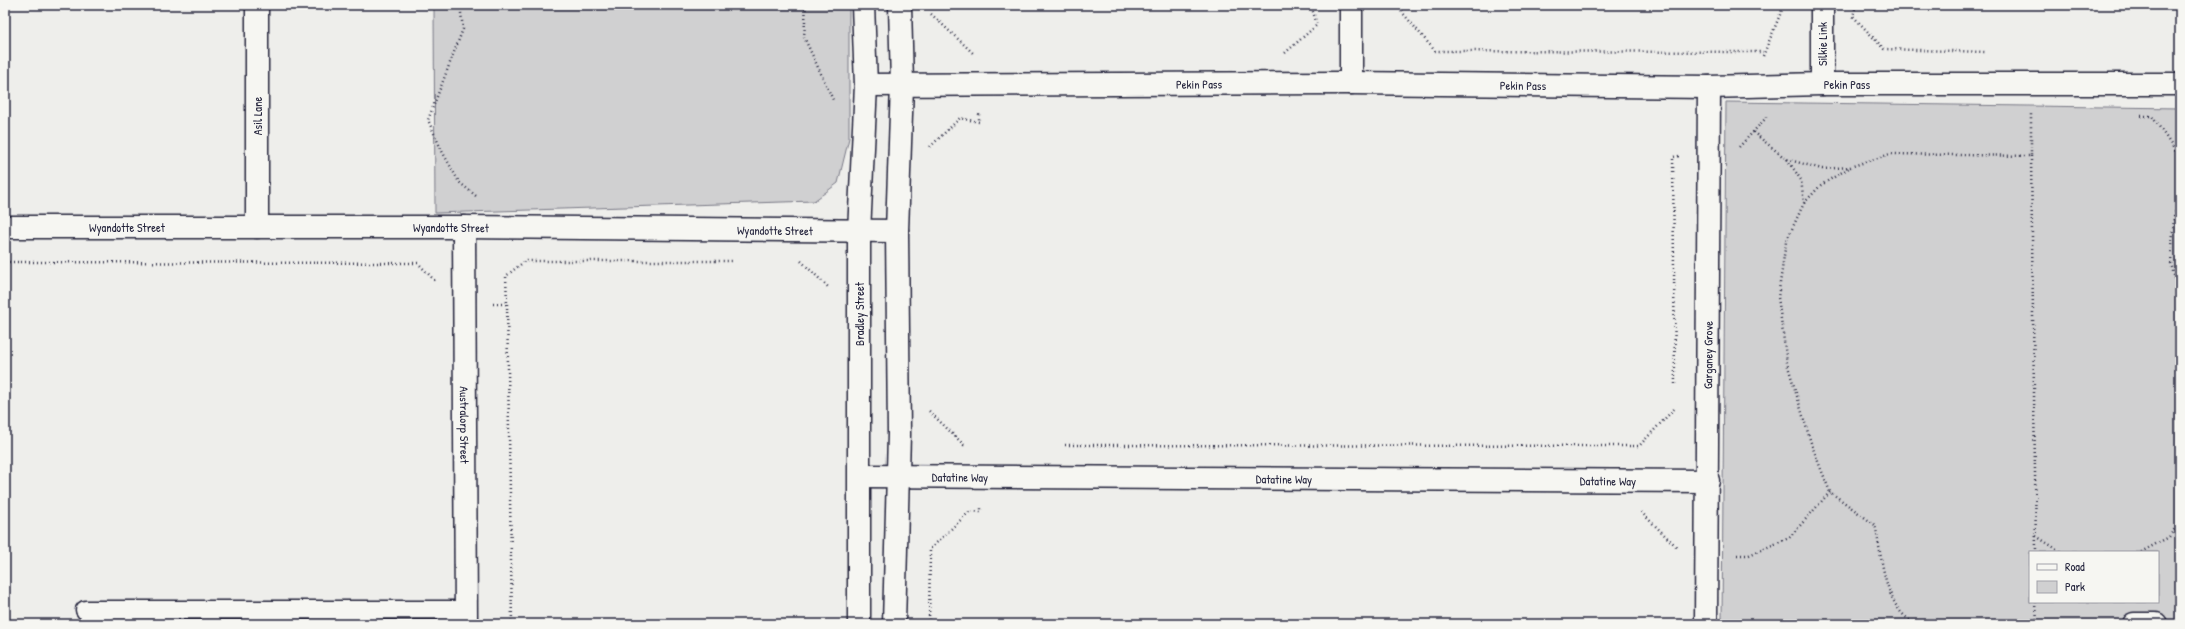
<svg xmlns="http://www.w3.org/2000/svg" width="2185" height="629" font-family="'Patrick Hand',sans-serif">
<rect width="100%" height="100%" fill="#eeeeeb"/>
<filter id="ink" filterUnits="userSpaceOnUse"><feTurbulence type="fractalNoise" baseFrequency=".025" numOctaves="2"/><feDisplacementMap in="SourceGraphic" scale="8" xChannelSelector="R" yChannelSelector="G"/><feConvolveMatrix kernelMatrix="1 2 1 2 8 2 1 2 1" color-interpolation-filters="sRGB"/></filter>
<g filter="url(#ink)">
<g fill="#d0d0d1" stroke="#797986" fill-rule="evenodd">
<path d="M434,5H849V138L838,183L814,201L435,213Z"/>
<path d="M1726,102L2180,108V624H1722ZM2030,552H2158V602H2030Z"/>
</g>
<g fill="none" stroke-linecap="round" stroke-linejoin="round">
<defs>
<path id="lane" d="M85,610H466"/>
<g id="street">
<path d="M1822,5V84"/>
<path d="M1351,83V5"/>
<path id="s1" d="M866,85L1351,83L1709,87L1822,84H2180"/>
<path id="s2" d="M5,227H464L897,231"/>
<path d="M257,227V5"/>
<path id="s3" d="M464,227L466,623"/>
<path id="s4" d="M860,476L1708,481"/>
<path id="s5" d="M1706,624L1709,87"/>
<path d="M2134,624H2156"/>
</g>
<g id="secondary">
<path d="M859,624V232L866,85L863,5"/>
<path d="M894,624L899,434L897,231L902,85L900,5"/>
</g>
</defs>
<use href="#lane" stroke="#22223b" stroke-width="21"/>
<use href="#street" stroke="#22223b" stroke-width="25"/>
<use href="#secondary" stroke="#22223b" stroke-width="25"/>
<g stroke="#22223b" stroke-width="2.5" stroke-dasharray="1 3" stroke-linecap="butt">
<path d="M460,5L463,29L428,120L442,151L459,182L476,196"/>
<path d="M806,5L804,37L834,102"/>
<path d="M1396,5L1435,51L1763,52"/>
<path d="M1856,5L1853,16L1884,49L1987,52"/>
<path d="M931,14L974,54"/>
<path d="M1285,53L1317,25L1311,5"/>
<path d="M1763,56L1784,5"/>
<path d="M2141,116H2152L2180,158"/>
<path d="M1753,132L1786,159L1822,169L1850,167L1890,154L2031,156V114"/>
<path d="M930,147L960,118L979,122V114"/>
<path d="M1739,147L1766,118V115"/>
<path d="M2031,156L2036,552"/>
<path d="M1787,159L1801,180L1804,203L1786,242L1778,297L1787,363L1812,446L1830,492L1875,525C1882,555 1884,613 1918,624"/>
<path d="M2180,196L2174,216L2171,263L2180,300"/>
<path d="M1804,203L1821,185L1849,168"/>
<path d="M801,261L828,287"/>
<path d="M5,262L418,263L435,281"/>
<path d="M493,304H507L506,276L525,261H732"/>
<path d="M507,304L512,624"/>
<path d="M1675,384L1673,157L1679,156"/>
<path d="M929,411L964,445H966"/>
<path d="M1065,445L1639,446L1676,407"/>
<path d="M1641,512L1677,547"/>
<path d="M2036,536L2061,552"/>
<path d="M2141,552L2169,537L2180,521"/>
<path d="M1737,555H1749L1789,538L1830,492"/>
<path d="M2036,602L2037,624"/>
<path d="M929,624L930,549L970,511L981,512V506"/>
</g>
<use href="#lane" stroke="#f6f6f2" stroke-width="18"/>
<use href="#street" stroke="#f6f6f2" stroke-width="22"/>
<use href="#secondary" stroke="#f6f6f2" stroke-width="22"/>
</g>
</g>
<g text-anchor="middle" dominant-baseline="central" stroke-width="3.5" stroke-linejoin="round" paint-order="stroke">
<g font-size="12" fill="#22223b" stroke="#f6f6f2">
<text transform="translate(1822 44) rotate(-90)">Silkie Link</text>
<text stroke="none"><textPath href="#s1" startOffset="333">Pekin Pass</textPath></text>
<text stroke="none"><textPath href="#s1" startOffset="981">Pekin Pass</textPath></text>
<text stroke="none"><textPath href="#s1" startOffset="657">Pekin Pass</textPath></text>
<text transform="translate(257 116) rotate(-90)">Asil Lane</text>
<text stroke="none"><textPath href="#s2" startOffset="122">Wyandotte Street</textPath></text>
<text stroke="none"><textPath href="#s2" startOffset="446">Wyandotte Street</textPath></text>
<text stroke="none"><textPath href="#s2" startOffset="770">Wyandotte Street</textPath></text>
<text transform="translate(859 314) rotate(-90)">Bradley Street</text>
<text stroke="none"><textPath href="#s5" startOffset="269">Garganey Grove</textPath></text>
<text stroke="none"><textPath href="#s3" startOffset="198">Australorp Street</textPath></text>
<text stroke="none"><textPath href="#s4" startOffset="100">Datatine Way</textPath></text>
<text stroke="none"><textPath href="#s4" startOffset="424">Datatine Way</textPath></text>
<text stroke="none"><textPath href="#s4" startOffset="748">Datatine Way</textPath></text>
</g>
</g>
<rect width="2185" height="629" fill="none" stroke="#f6f6f2" stroke-width="20"/>
<rect x="10" y="10" width="2165" height="609" fill="none" stroke="#22223b" stroke-width="1.5" filter="url(#ink)"/>
<rect x="2029" y="551" width="130" height="52" fill="#f6f6f2" stroke="#a1a1a9"/>
<rect x="2037" y="564" width="20" height="6" fill="#f6f6f2" stroke="#a1a1a9"/>
<text x="2065" y="571" font-size="12" fill="#22223b">Road</text>
<rect x="2037" y="581" width="20" height="12" fill="#d0d0d1" stroke="#a1a1a9"/>
<text x="2065" y="591" font-size="12" fill="#22223b">Park</text>
</svg>
